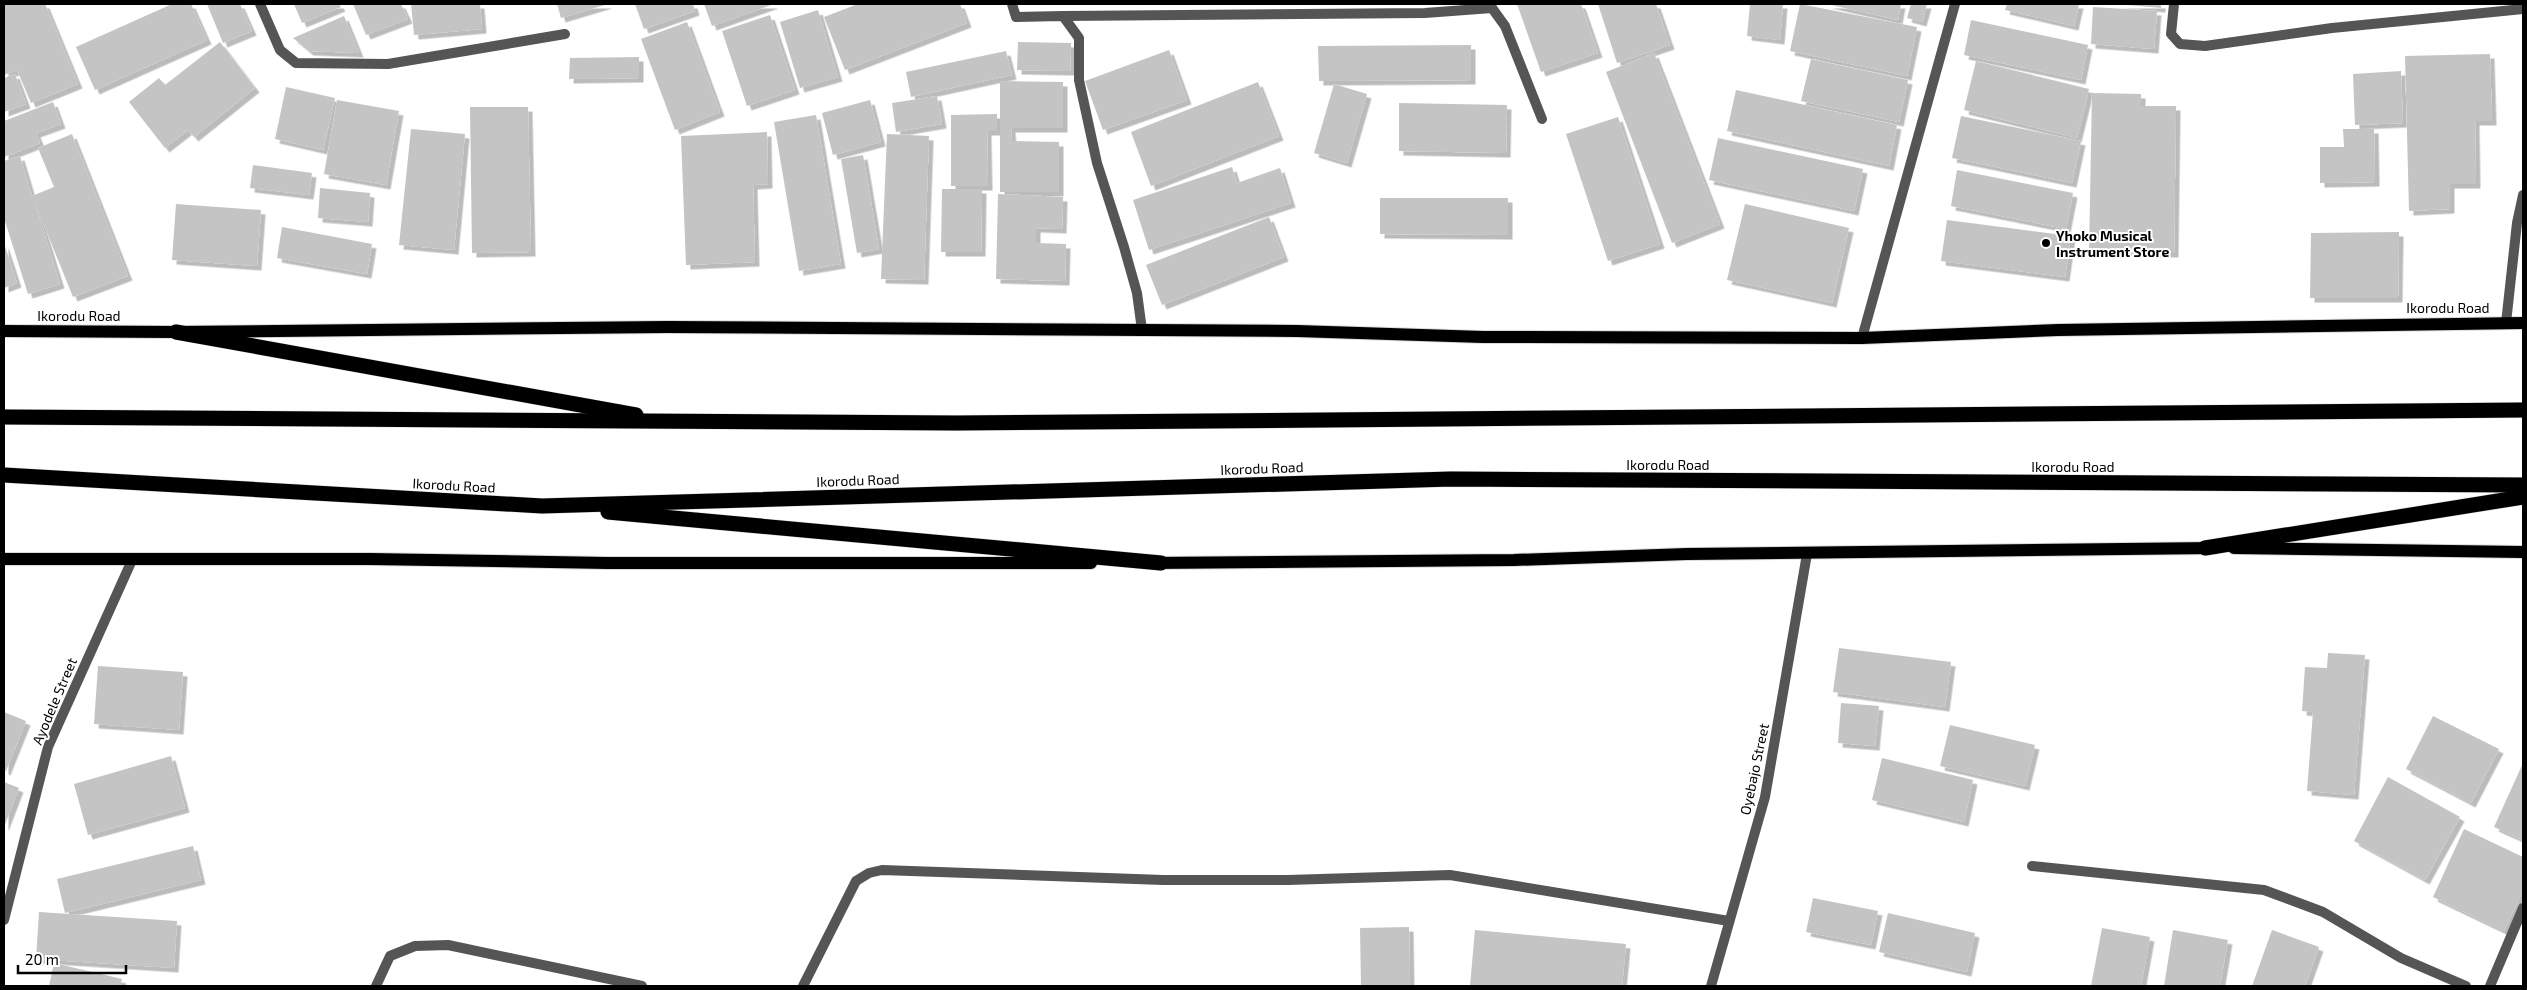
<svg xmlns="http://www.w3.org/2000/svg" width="2527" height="990" font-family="'Exo 2',sans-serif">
<defs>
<filter id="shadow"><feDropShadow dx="4.5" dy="4.5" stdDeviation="0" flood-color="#0004"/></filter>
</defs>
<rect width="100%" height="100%" fill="#fff"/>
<g fill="#c4c4c4" filter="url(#shadow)">
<path d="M4,4H45L78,84L31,103L17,70L4,75Z"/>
<path d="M172,4H191L207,40L95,90L76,47Z"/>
<path d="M207,4H240L252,31L223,43Z"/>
<path d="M294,4H339L341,7L302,23Z"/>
<path d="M353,4H401L408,19L366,35Z"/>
<path d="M411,4H480L482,29L414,35Z"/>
<path d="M557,4H608L561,18Z"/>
<path d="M635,4H693L695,11L644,29Z"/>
<path d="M704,4H774L712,26Z"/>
<path d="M858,4H960L967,23L845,70L824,17Z"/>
<path d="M1517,4H1581L1598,53L1541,72Z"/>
<path d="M1598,4H1656L1670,45L1617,63Z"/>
<path d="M1750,4H1783L1780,40L1747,36Z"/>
<path d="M1800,4L1917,27L1907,76L1790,51Z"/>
<path d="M1827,4H1901L1898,20Z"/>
<path d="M1911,4H1927L1922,22L1907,18Z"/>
<path d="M2007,4H2079L2074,26L2005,10Z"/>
<path d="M2116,4H2161V8Z"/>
<path d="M2093,7L2157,11L2154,49L2091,44Z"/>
<path d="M818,10L838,77L800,88L780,22Z"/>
<path d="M770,15L795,90L747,106L722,31Z"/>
<path d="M344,16L359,53L309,51L293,38Z"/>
<path d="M1971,20L2088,45L2081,80L1964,55Z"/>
<path d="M687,22L720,112L675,130L641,39Z"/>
<path d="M220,42L255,88L194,137L188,130L165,148L129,102L159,78L165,85Z"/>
<path d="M1018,42L1071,43L1070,71L1017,70Z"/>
<path d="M1471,45V80L1319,81L1318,46Z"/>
<path d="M1169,50L1187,100L1103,130L1085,81Z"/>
<path d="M1006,51L1012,75L911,97L906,72Z"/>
<path d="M1654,53L1720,224L1672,243L1606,72Z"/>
<path d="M2490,54L2492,121H2475L2476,184H2450V209L2409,211L2405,56Z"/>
<path d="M639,57V78L569,79L570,58Z"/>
<path d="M1811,59L1908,80L1899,122L1801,101Z"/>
<path d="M1976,61L2089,89L2077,138L1964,110Z"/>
<path d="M2401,71L2403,123L2355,125L2353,74Z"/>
<path d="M15,74L26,104L4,112V78Z"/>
<path d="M1000,81L1063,82V128H1011L1012,141L1059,142V192H1000Z"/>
<path d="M1258,82L1279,136L1151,186L1131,132Z"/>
<path d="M1334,84L1367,94L1347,163L1314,153Z"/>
<path d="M286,87L335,98L323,150L275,139Z"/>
<path d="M1736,90L1897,125L1889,166L1727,131Z"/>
<path d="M2092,93L2141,94V106H2176L2174,253L2089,252Z"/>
<path d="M937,96L942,124L896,132L892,103Z"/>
<path d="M337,100L399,111L386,185L324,174Z"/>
<path d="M870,100L881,142L833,155L822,113Z"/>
<path d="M53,102L61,124L36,133L40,143L4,157V121Z"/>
<path d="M1399,103L1507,105L1506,153L1399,151Z"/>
<path d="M470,107H528L531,252L472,253Z"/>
<path d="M997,114V131H987L988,186H951V115Z"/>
<path d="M816,115L841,264L799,271L774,122Z"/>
<path d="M1961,116L2081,141L2072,183L1952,158Z"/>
<path d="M1618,117L1660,244L1608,261L1566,134Z"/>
<path d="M411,129L465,134L454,250L399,245Z"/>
<path d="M2343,129H2374L2375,182L2320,183V147H2344Z"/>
<path d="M767,132L768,184L753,185L755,262L686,265L681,136Z"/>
<path d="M72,134L128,276L73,297L35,203L60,284L28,294L4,218V161L20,156L32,196L54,187L38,148Z"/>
<path d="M887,134L929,136L924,280L881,279Z"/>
<path d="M1718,138L1863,169L1854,211L1709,180Z"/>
<path d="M863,155L879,249L857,253L841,159Z"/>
<path d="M253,165L312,173L309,195L250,188Z"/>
<path d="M1232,167L1237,183L1280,168L1291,203L1149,250L1133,200Z"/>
<path d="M1957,170L2073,193L2066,229L1951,206Z"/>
<path d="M320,188L370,193L368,222L318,218Z"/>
<path d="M942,189H982L981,252H941Z"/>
<path d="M998,194L1063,197L1062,229L1036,228V243L1066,244L1065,281L996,279Z"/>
<path d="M1380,198H1508V235L1380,234Z"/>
<path d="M176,204L261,210L257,266L172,260Z"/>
<path d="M1745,204L1849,228L1832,303L1727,280Z"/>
<path d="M1269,217L1284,257L1162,305L1146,265Z"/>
<path d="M1947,220L2071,236L2065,277L1941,261Z"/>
<path d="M282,227L372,244L367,274L277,258Z"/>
<path d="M2399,232L2398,298H2310L2311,233Z"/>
<path d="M4,243L17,283L4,288Z"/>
<path d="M1839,648L1951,662L1945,707L1833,692Z"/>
<path d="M2328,653L2365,655L2354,795L2307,791L2313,712L2302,711L2305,667L2327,668Z"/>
<path d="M98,666L183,672L179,730L94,724Z"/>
<path d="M1841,703L1879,706L1875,746L1838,743Z"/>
<path d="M4,712L26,721L6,771L4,770Z"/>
<path d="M2433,716L2499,749L2471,803L2406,769Z"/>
<path d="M1950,725L2035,745L2025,786L1940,766Z"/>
<path d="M171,756L185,808L88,835L74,784Z"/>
<path d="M1882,758L1973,780L1964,822L1872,800Z"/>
<path d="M2523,763V840L2494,827Z"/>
<path d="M2388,777L2460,817L2425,880L2354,841Z"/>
<path d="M4,782L19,788L4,827Z"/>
<path d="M2464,829L2523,857V890L2504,931L2433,897Z"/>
<path d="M193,846L201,880L65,913L57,879Z"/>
<path d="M1813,898L1878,911L1871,945L1806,932Z"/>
<path d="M39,912L177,921L174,968L36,959Z"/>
<path d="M1888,913L1975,933L1967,972L1879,952Z"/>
<path d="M1409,927L1410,986H1361L1360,928Z"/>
<path d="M2102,928L2150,937L2141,986H2091Z"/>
<path d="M1475,930L1626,944L1622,986H1470Z"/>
<path d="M2173,930L2228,940L2220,986H2164Z"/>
<path d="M2272,930L2319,947L2305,986H2252Z"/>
<path d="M54,963L122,979L120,986H49Z"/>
</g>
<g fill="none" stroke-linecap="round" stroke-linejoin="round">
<defs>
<g id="primary">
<path d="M4,331L176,332L667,327L1297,331L1483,337L1862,338L2058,330L2523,323"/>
<path d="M2234,548L2523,552"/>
<path d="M4,559H370L607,563H1091"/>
<path d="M1151,563L1514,560L1687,554L2214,548"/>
</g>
<g id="motorway">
<path d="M176,332L636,415"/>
<path d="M4,417L956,423L2523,410"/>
<path d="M4,475L542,506L1451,479L2523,485"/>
<path d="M608,512L1161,563"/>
<path d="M2205,548L2523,497"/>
</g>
</defs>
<use href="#primary" stroke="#dbdbdb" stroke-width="14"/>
<use href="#motorway" stroke="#dbdbdb" stroke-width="16"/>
<g stroke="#555" stroke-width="10">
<path d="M260,4L280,50L296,63L388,64L565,34"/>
<path d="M1012,4L1016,17L1063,16L1079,38V80L1097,163L1124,247L1137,293L1142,330"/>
<path d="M2174,4L2171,34L2180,44L2205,46L2332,28L2523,9"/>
<path d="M1492,8L1505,26L1542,119"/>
<path d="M1063,16L1425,13L1492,8L1490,4"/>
<path d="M2506,323L2517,223L2523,195"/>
<path d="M1862,338L1955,4"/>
<path d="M2032,866L2264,890L2323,912L2401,958L2466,986"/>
<path d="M4,920L48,747L133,558"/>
<path d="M376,986L390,956L415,946L448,945L642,986"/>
<path d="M803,986L856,881L869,873L882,870L1163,880H1288L1450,875L1729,921"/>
<path d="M1711,986L1765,797L1807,554"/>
<path d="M2490,986L2523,908"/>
</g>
<use href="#primary" stroke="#000" stroke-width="12"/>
<use href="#motorway" stroke="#000" stroke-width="15"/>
</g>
<circle fill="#000" stroke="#fff" stroke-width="2" cx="2046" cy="243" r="5"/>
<g text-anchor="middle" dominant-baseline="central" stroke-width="4" stroke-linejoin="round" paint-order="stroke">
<g font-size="14" font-weight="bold" fill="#000" stroke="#fff" text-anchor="start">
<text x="2056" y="235">Yhoko Musical<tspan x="2056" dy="16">Instrument Store</tspan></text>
</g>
<g font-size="14" fill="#000" stroke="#fff">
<text x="2448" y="307">Ikorodu Road</text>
<text x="79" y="315">Ikorodu Road</text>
<text x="1668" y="464">Ikorodu Road</text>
<text x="2073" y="466">Ikorodu Road</text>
<text transform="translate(1262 468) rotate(-2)">Ikorodu Road</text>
<text transform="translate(858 480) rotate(-2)">Ikorodu Road</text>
<text transform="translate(454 485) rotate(3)">Ikorodu Road</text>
<text transform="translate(54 701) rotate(-67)">Ayodele Street</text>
<text transform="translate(1754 769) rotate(-78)">Oyebajo Street</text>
</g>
</g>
<rect width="2527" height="990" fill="none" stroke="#000000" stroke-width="10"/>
<path d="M18 965v8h108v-8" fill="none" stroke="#000000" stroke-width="2.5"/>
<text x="25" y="965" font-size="15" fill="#000000" stroke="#ffffff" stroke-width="4" paint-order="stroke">20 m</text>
</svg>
